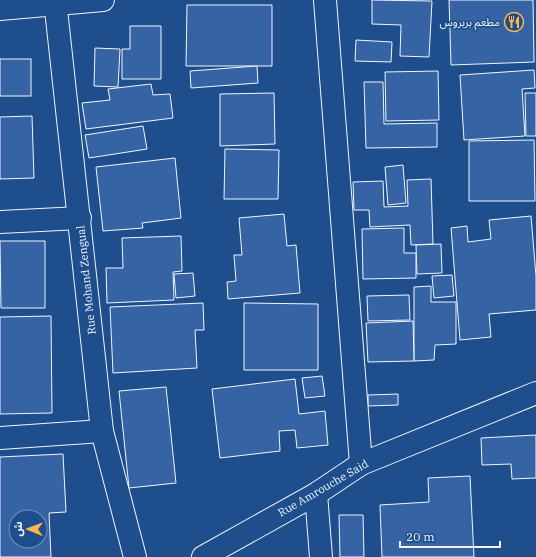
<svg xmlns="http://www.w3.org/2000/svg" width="536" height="557" font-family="'IBM Plex Serif','Noto Sans Arabic',serif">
<rect width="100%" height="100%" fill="#1f4e8c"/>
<g fill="#3563a3" stroke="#f2f6ff" fill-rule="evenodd">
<path d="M372,0L432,1L429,57L400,56L401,25L372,24Z"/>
<path d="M449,0H533L534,62L451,65Z"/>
<path d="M187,5H272V66H186Z"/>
<path d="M130,26H161V79H122V49H130Z"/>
<path d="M356,40L392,42L391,62L355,61Z"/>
<path d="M95,48L120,49L118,87L94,86Z"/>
<rect x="0" y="59" width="31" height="37"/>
<path d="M257,66L258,83L191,88L190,71Z"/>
<path d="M534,70L535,88L522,89L525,136L464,140L460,75Z"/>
<path d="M438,71L439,120L386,121L385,72Z"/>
<path d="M364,82H383L384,124L437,123V147L366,148Z"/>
<path d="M151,84L153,95L170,94L173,118L86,129L82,103L110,100L108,89Z"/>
<path d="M274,93L275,144L220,146V94Z"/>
<path d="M525,93H536V136H526Z"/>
<path d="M32,116L34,178L0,179V117Z"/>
<path d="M143,126L147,149L89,158L85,135Z"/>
<path d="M534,140L535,201H469V141Z"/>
<path d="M225,149L279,150L278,199H224Z"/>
<path d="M175,158L181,218L142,223L143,228L103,231L96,167Z"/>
<path d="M403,165L406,203L388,205L385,167Z"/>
<path d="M431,179L433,244L411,245L410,225L370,227L369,210H354L353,182L383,181L384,207L408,206L407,180Z"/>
<path d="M284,214L287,246L296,245L300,293L228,299L227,282L236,281L234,255H242L239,218Z"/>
<path d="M531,216L536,276V310L489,314L491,337L460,340L451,228L467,226L468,242L491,239L489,220Z"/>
<path d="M404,228V253H416V278L363,279L362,229Z"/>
<path d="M181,236L182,271L173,272L174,300L107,303L106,268H123L122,238Z"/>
<path d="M0,241H45V308H1Z"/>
<path d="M441,244L442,273L417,274L416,245Z"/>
<path d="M193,273L195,296L176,298L174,274Z"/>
<path d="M452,275L454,296L434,298L432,276Z"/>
<path d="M431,286V302H456V344L435,345L434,360L414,361V287Z"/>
<path d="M409,295L410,320L368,321L367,296Z"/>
<path d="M203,303L204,330H195L197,368L113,373L110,307Z"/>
<path d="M244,303L318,304V370H244Z"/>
<path d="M51,316L52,413L0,414V317Z"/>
<path d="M413,321L414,361L368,362L366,323Z"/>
<path d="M322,376L325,396L305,398L302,378Z"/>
<path d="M295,379L299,414L325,411L328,445L297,448L295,430L279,431L280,451L220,458L212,389Z"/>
<path d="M166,387L176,483L129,488L119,391Z"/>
<path d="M398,394V405L368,406V395Z"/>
<path d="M536,435V478L512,479L511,464L482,465L481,438Z"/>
<path d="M63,454L66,512L49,513L51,557H0V457ZM16,517H40V541H16Z"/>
<path d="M470,476L474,557H382L380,505L429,502L428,478Z"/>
<path d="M339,515H363L364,557H340Z"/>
</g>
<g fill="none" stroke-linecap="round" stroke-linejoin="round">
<defs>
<g id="minor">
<path d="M55,0L102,431L135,557"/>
<path d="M325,0L361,464"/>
<path d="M0,9L103,0"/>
<path d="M0,222L80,218"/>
<path d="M0,438L102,431"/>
<path d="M316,494L321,557"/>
<path d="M203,557L316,494L361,464L536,393"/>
</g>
</defs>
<use href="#minor" stroke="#f2f6ff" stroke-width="24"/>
<use href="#minor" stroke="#1f4e8c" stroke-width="22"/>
</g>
<defs>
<symbol id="restaurant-ring" viewBox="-11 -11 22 22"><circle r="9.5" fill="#1f4e8c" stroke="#ffb74d" stroke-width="1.5"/><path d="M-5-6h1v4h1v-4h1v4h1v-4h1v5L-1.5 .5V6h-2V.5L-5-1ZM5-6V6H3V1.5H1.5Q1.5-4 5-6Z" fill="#ffb74d"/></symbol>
</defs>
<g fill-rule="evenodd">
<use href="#restaurant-ring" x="503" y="11" width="22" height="22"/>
</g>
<g text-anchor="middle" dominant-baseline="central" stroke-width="3" stroke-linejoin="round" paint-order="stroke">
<g font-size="11" fill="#f2f6ff" stroke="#1f4e8c" text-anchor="end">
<text x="500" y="22">مطعم بربروس</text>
</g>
<g font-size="11" fill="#f2f6ff" stroke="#1f4e8c">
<text transform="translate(86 280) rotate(-96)">Rue Mohand Zengual</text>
<text transform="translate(323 488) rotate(-30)">Rue Amrouche Said</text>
</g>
</g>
<g transform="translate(28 529) rotate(271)"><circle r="19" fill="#1f4e8c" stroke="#7391ba"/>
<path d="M0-3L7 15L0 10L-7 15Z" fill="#ffb74d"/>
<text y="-6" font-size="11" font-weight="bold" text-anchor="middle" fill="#f2f6ff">ش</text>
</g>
<path d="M400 541v6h100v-6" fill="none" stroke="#f2f6ff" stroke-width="2"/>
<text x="406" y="541" font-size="12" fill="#f2f6ff" stroke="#1f4e8c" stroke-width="3" paint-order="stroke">20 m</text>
</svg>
